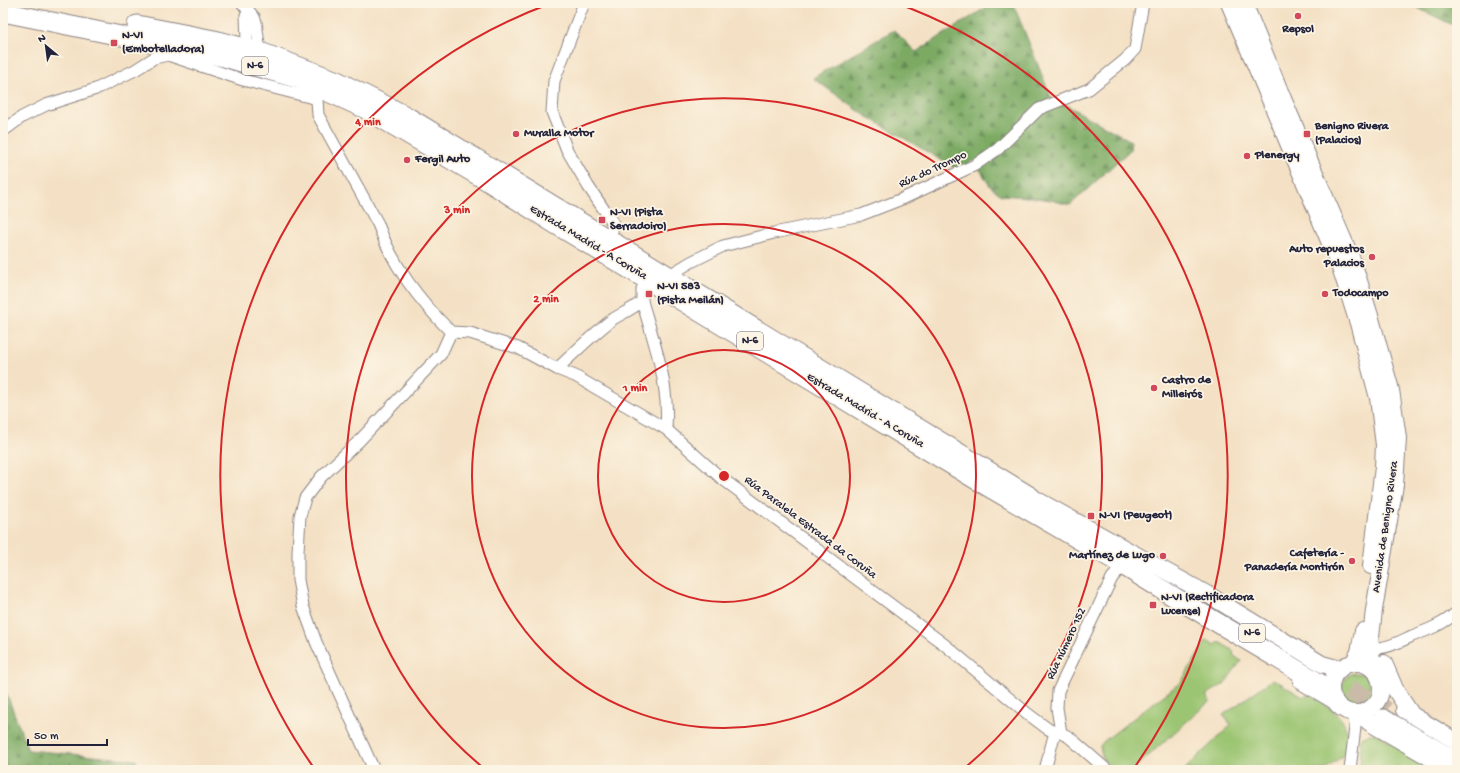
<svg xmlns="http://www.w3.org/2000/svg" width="1460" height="773" font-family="'Gochi Hand',sans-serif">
<defs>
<pattern id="forest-firs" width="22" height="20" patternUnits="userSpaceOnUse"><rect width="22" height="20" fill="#7caa64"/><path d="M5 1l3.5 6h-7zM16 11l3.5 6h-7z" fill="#658a54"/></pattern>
</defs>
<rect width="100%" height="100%" fill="#fcf5e5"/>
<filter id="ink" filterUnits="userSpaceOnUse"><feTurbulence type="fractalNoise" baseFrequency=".025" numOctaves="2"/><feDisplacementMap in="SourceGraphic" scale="8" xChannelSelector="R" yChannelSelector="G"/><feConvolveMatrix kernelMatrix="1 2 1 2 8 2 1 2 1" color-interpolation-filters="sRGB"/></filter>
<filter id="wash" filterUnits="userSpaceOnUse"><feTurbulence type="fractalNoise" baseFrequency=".012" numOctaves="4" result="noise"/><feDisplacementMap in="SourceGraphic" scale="16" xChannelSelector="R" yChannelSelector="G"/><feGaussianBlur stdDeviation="0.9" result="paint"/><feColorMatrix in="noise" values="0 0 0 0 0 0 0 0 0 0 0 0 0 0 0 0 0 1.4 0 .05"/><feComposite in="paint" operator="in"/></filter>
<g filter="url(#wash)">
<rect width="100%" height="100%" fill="#f4e1c5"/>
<g fill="#9bc572" stroke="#5e7456">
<path d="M1207,640L1215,645L1219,642L1234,651L1233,655L1241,661L1224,684L1206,695L1210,701L1132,770H1115L1103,760L1100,746L1104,741L1181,682Z"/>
<circle cx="1356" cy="687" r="14"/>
<path d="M1273,679L1303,697L1310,694C1325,705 1346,715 1347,735C1347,741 1345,748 1345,754L1325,770H1184L1231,725L1223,715Z"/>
<path d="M1370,734H1377L1438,770H1360L1361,737Z"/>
</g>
<g fill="url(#forest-firs)" stroke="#4f6650">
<path d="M993,3H1013L1052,100L1061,102L1131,141L1130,150L1070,205L1051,200L1028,197L1001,195L990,186L974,160L958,170L863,114L813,78L894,30L916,52Z"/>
<path d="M1407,3H1457V27Z"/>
<path d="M3,684L28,750L136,760L138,770H3Z"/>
</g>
</g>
<g filter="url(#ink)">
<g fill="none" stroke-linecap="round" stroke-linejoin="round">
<path stroke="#cabba9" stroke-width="19" stroke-dasharray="19 10" stroke-linecap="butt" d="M1324,675L1387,711"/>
<defs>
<g id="minor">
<path d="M242,3L254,17L256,22L260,52"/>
<path d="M584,3L554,81L552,112L567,150L588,186L613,223L611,240"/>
<path d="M247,41L246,15L249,12"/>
<path d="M321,89L317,99L318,115L378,224C393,267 420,301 451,332L470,333L518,348L557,369L575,376L666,429L720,477L945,645L1028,714L1048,729L1055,732L1061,733L1069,737L1107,770"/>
<path d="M3,131L22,117L46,105L96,89L135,70L154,58L168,55L243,80L317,99"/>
<path d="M668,276L691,262L723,246L774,233L861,215L902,199L975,165L998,149L1039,109L1089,89L1125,60L1135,49L1143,3"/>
<path d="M649,280L642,289V301C654,343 670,385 666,429"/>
<path d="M557,369C575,352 593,334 613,319C623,313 633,309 642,301"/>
<path d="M1379,648C1391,647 1401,641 1412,636C1428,630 1444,624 1457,612"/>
<path d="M1061,733L1057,708L1058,691L1112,578L1118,571"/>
<path d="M374,770L316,642L303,606L298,580V552L300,516L305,498L321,477L359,441L441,354L451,332"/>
<path d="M1045,770L1055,732"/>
<path d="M1350,770L1355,727L1354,713"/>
</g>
<g id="secondary">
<path d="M1229,3L1273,107L1340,267L1358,323L1378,398L1384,445L1383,467L1371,566"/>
<path d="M1244,3L1284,101L1353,262L1371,319L1391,390L1398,438L1395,485L1374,610L1370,646L1374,671"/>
<path d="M1021,491L1207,594L1322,664L1340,669"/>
<path d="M1353,663L1359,652L1363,631"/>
<path d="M1384,663L1396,691L1412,715"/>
<circle cx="1356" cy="688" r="25"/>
<path d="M1301,681L1335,701"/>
<path d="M1404,710L1457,742"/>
<path d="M1358,713L1370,723L1451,770"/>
</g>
<g id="trunk">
<path d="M3,12L224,57L299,79L364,108L486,180L552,222L980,482L1116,561L1176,598L1319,683"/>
<path d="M137,25L214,40L260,52L337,81L406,116L1031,497"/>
<path d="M1383,719L1457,762"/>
</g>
</defs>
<use href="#minor" stroke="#8b8280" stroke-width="13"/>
<use href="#secondary" stroke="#8b8280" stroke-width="18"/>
<use href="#trunk" stroke="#8b8280" stroke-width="21"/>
<use href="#minor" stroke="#fff" stroke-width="11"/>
<use href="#secondary" stroke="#fff" stroke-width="16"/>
<use href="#trunk" stroke="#fff" stroke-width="19"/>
</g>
</g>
<g fill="none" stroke="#d62828" stroke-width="2">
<circle cx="724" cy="476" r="126"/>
<circle cx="724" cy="476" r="252"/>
<path d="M486 770A378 378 0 1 1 962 770"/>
<path d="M314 768A503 503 0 0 1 552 3M896 3A503 503 0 0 1 1134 768"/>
</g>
<g fill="#d1495b" stroke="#fcf5e5" stroke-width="1.5">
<circle cx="1298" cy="16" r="4"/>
<rect x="110" y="39" width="8" height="8" rx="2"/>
<circle cx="516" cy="134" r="4"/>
<rect x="1303" y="130" width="8" height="8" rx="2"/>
<circle cx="1247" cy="156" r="4"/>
<circle cx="407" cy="160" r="4"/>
<rect x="598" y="216" width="8" height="8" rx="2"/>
<circle cx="1372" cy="257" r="4"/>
<rect x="645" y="290" width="8" height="8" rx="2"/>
<circle cx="1325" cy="294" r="4"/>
<circle cx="1154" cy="388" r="4"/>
<rect x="1087" y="512" width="8" height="8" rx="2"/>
<circle cx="1163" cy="556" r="4"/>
<circle cx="1352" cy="561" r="4"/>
<rect x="1149" y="601" width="8" height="8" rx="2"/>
</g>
<g text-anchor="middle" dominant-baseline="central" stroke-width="3.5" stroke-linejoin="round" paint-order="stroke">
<g fill="#fcf5e5" stroke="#63616e" stroke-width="1">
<rect x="242" y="57" width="26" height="18" rx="3"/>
<rect x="737" y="332" width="26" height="18" rx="3"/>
<rect x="1239" y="624" width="26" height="18" rx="3"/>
</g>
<g font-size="11" font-weight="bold" fill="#22223b">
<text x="255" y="66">N-6</text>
<text x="750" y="341">N-6</text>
<text x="1252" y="633">N-6</text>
</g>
<g font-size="12" font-weight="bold" fill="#22223b" stroke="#fcf5e5" text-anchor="start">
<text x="1298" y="30" text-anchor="middle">Repsol</text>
<text x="122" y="36">N-VI<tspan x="122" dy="14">(Embotelladora)</tspan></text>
<text x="1315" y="127">Benigno Rivera<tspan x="1315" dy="14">(Palacios)</tspan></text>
<text x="524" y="134">Muralla Motor</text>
<text x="1255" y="156">Plenergy</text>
<text x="415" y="160">Fergil Auto</text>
<text x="610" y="213">N-VI (Pista<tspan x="610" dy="14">Serradoiro)</tspan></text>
<text x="1364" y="250" text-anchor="end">Auto repuestos<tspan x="1364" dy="14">Palacios</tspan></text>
<text x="657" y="287">N-VI 583<tspan x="657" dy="14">(Pista Meilán)</tspan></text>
<text x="1333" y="294">Todocampo</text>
<text x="1162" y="381">Castro de<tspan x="1162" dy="14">Milleirós</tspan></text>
<text x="1099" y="516">N-VI (Peugeot)</text>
<text x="1344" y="554" text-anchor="end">Cafetería -<tspan x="1344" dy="14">Panadería Montirón</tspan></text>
<text x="1155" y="556" text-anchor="end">Martínez de Lugo</text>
<text x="1161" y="598">N-VI (Rectificadora<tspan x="1161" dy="14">Lucense)</tspan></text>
</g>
<g font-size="12" fill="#22223b" stroke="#fcf5e5">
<text transform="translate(933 170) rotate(-25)">Rúa do Trompo</text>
<text transform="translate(588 243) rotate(31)">Estrada Madrid - A Coruña</text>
<text transform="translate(865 411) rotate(31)">Estrada Madrid - A Coruña</text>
<text transform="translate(1386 527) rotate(-82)">Avenida de Benigno Rivera</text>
<text transform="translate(810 528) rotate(37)">Rúa Paralela Estrada da Coruña</text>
<text transform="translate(1067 644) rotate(-65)">Rúa número 152</text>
</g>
</g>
<circle cx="724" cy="476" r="6" fill="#d62828" stroke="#fcf5e5" stroke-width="2"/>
<g font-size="12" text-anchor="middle" font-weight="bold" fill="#d62828" stroke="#fcf5e5" stroke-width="3.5" stroke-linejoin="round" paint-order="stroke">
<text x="368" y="125">4 min</text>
<text x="457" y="213">3 min</text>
<text x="546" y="302">2 min</text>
<text x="635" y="391">1 min</text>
</g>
<rect width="1460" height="773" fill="none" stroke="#fcf5e5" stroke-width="16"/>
<g transform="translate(46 46) rotate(331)" stroke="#fcf5e5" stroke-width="3" paint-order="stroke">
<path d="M0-3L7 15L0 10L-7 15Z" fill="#22223b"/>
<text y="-6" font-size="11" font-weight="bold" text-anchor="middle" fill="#22223b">N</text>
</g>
<path d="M28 739v6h79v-6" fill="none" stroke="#22223b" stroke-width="2"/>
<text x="34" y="739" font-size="12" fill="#22223b" stroke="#fcf5e5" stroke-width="3" paint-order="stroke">50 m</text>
</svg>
